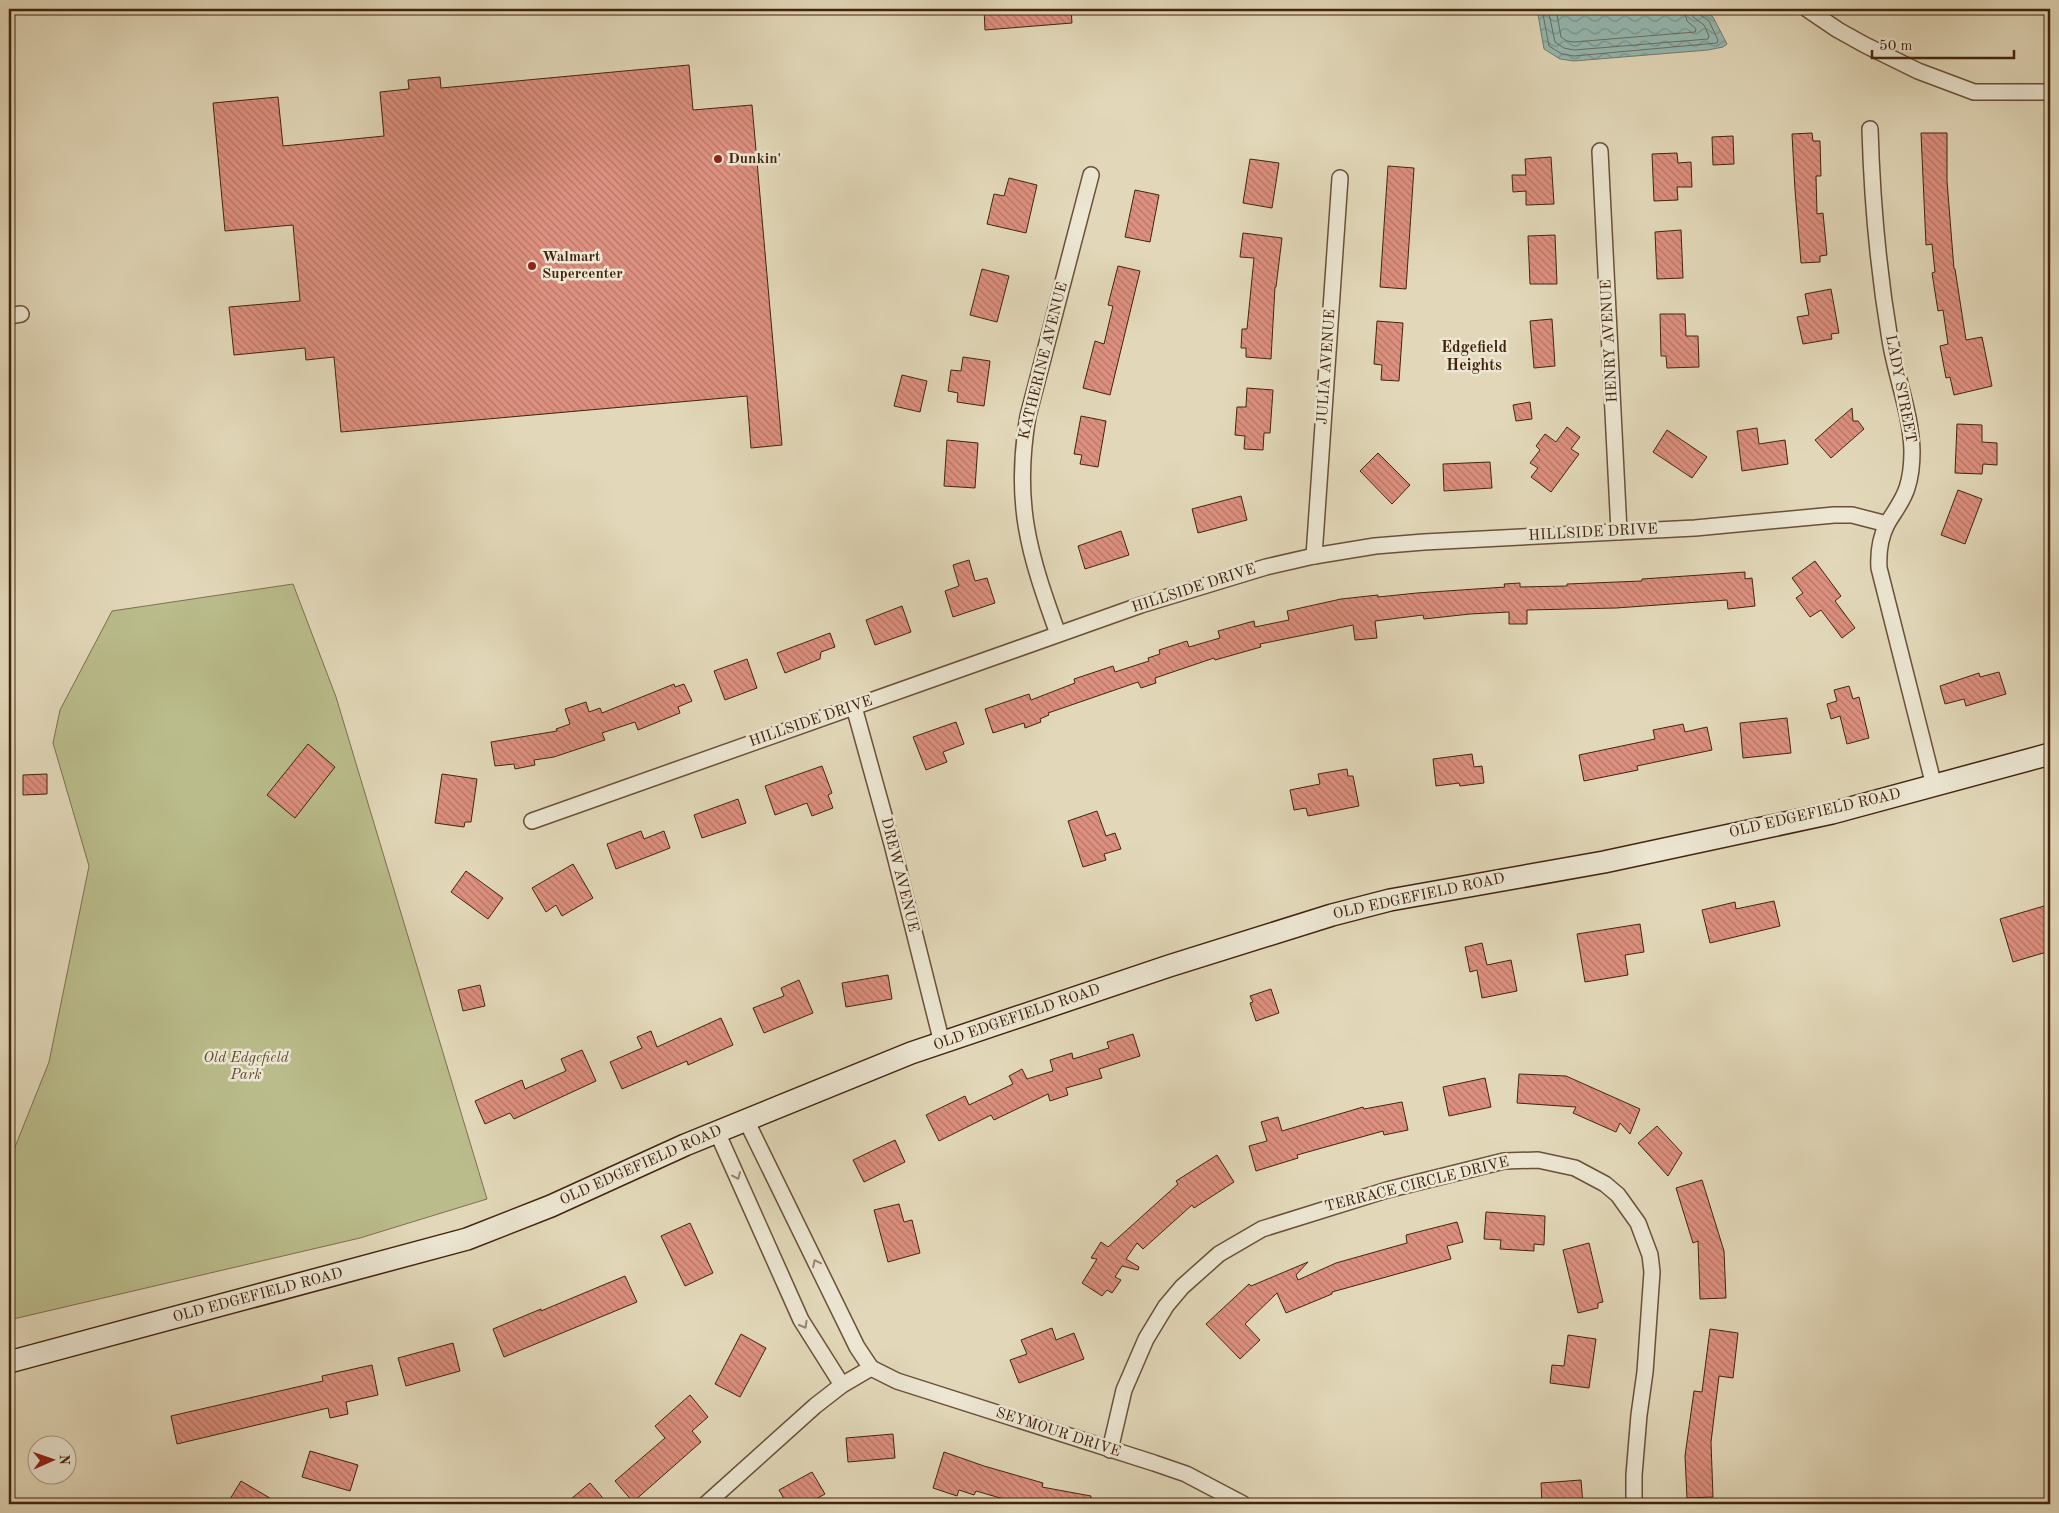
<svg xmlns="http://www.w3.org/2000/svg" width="2059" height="1513" font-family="'Old Standard TT',serif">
<defs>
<pattern id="water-waves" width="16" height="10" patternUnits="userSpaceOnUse" patternTransform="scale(1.25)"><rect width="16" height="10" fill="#95b9b2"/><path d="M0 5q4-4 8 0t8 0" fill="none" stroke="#7b968f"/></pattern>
<pattern id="building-back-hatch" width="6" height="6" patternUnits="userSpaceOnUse" patternTransform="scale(1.25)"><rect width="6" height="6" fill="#dd907f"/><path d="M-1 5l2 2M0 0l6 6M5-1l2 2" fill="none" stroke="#b57566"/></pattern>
</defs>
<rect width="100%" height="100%" fill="#e2d8b9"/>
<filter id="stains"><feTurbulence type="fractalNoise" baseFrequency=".004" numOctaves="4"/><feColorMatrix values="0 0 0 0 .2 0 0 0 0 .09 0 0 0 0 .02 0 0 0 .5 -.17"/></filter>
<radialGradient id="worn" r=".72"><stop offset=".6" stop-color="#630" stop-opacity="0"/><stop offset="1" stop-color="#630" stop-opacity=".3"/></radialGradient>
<path fill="#babc8b" stroke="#7e704c" d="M293,584L336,697L487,1199L360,1238L9,1320V1162L49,1062L89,866L53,743L60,710L112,611Z"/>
<path fill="url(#water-waves)" stroke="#747d70" d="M1537,9H1700L1713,17L1727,44L1723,47L1708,50L1574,61L1560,59L1544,49Z"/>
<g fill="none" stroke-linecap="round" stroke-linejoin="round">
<g stroke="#6c6e60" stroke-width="1">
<path d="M1542,9L1549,46L1562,54L1574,56L1717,43L1718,40L1709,21L1699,14L1698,9"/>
<path d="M1548,9L1555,42L1564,48L1574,50L1708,39L1709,36L1704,25L1693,17L1692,9"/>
<path d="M1556,9L1561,37L1567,41L1574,42L1695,32L1696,29L1687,21L1684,9"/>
</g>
</g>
<g fill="url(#building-back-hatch)" stroke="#42240d">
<path d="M984,9H1071L1072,23L985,30Z"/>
<path d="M689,65L693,110L752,105L782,445L751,448L747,396L341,432L334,357L306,360L305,348L234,355L229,307L300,301L293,225L225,231L213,103L278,97L283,146L384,136L380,92L409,89L408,80L440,77L441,88Z"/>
<path d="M1812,133L1813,141H1820L1821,176H1816L1817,214L1823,213L1827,255L1820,256V262L1801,263L1795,190L1792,134Z"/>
<path d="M1921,133H1947V181L1954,269H1955L1966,340L1982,337L1992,386L1954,395L1950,377L1946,378L1940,346L1948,344L1943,310L1938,311L1932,273L1935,272L1932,244L1926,245Z"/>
<path d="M1733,136L1734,164L1713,165L1712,137Z"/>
<path d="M1677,153L1678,163L1691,162L1692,187H1677L1678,200L1654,201L1652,154Z"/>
<path d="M1551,157L1554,204L1526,205V191L1513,192L1512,175H1526L1525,159Z"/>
<path d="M1250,159L1279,163L1272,208L1243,203Z"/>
<path d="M1388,166L1414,168L1406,289L1380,287Z"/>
<path d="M1009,178L1037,185L1026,233L987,224L994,194L1004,196Z"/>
<path d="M1135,190L1159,195L1150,242L1125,237Z"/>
<path d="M1681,230L1683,278L1657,279L1655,232Z"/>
<path d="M1243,233L1282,238L1276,287H1275L1271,359L1246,357V348H1241L1242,329H1247L1254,258L1240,257Z"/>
<path d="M1555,235L1557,284H1530L1528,236Z"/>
<path d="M1118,266L1140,271L1110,395L1083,388L1095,341L1104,344L1113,306L1108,305Z"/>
<path d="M982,269L1009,276L997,322L970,315Z"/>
<path d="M1831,289L1839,333L1831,334L1832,339L1803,344L1797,317L1809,315L1805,294Z"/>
<path d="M1660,314H1685L1686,336H1698L1699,367L1667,368L1666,356H1661Z"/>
<path d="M1552,319L1555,366L1534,368L1530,321Z"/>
<path d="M1377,321L1403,323L1399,381L1381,380L1382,365L1374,364Z"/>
<path d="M963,357L990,361L984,406L957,402L958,393L948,391L951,370L961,371Z"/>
<path d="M902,375L927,381L920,412L894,406Z"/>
<path d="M1247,388L1273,390L1270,433H1264L1263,450L1244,449L1245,436L1235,435L1237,407H1246Z"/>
<path d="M1530,402L1532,419L1516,421L1513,405Z"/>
<path d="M1852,408L1853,421H1858L1864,429L1831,458L1815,440Z"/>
<path d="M1081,416L1106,421L1098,467L1080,464L1082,455L1074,454Z"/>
<path d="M1957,424L1982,425V442L1997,443V465L1983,464L1982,474L1955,473Z"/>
<path d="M1567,427L1580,437L1571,449L1579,454L1551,492L1531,477L1538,468L1530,463L1540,450L1536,446L1545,434L1556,442Z"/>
<path d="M1757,428L1759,444L1785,440L1788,464L1742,471L1737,431Z"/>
<path d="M1667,430L1707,457L1692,478L1653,452Z"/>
<path d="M947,440L978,443L975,488L944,486Z"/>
<path d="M1378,453L1410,485L1392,504L1360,471Z"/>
<path d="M1490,462L1492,488L1444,491L1443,464Z"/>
<path d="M1958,490L1982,499L1965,544L1941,535Z"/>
<path d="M1241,496L1247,520L1198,533L1192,509Z"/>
<path d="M1121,531L1129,555L1085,569L1078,546Z"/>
<path d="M969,560L975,581L987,578L995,603L953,617L945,591L959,586L953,565Z"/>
<path d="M1815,561L1841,596L1835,601L1855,628L1842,638L1821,610L1810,617L1796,598L1803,593L1792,578Z"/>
<path d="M1745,572V579L1752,578L1755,606L1728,609L1727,600L1616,608L1527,610V624H1509V612L1470,614L1424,619L1423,615L1375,621L1377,638L1355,640L1353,625L1260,644L1261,647L1215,660L1214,658L1155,678L1156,683L1141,688L1138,682L1048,713L1049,715L1040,719L1041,722L1025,728L1024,723L993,733L985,709L1029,694L1031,700L1075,683L1074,679L1113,666L1115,672L1149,661L1148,658L1160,654L1159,650L1187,641L1189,647L1220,638L1218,631L1254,621L1255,627L1289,620L1287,611L1341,599L1378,595V597L1417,593L1505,587L1504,584L1520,583V587L1567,586V584L1642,581V579Z"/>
<path d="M902,606L911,632L875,645L866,620Z"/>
<path d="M830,633L835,647L821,652L820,659L785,673L777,653Z"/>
<path d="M747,659L757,688L725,700L714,671Z"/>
<path d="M1999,672L2006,694L1966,706L1964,699L1945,704L1940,686L1979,673L1980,677Z"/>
<path d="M674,684L675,687L684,684L692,701L678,707L680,713L638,730L635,722L602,733L605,740L554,757L534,760L535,765L515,769L514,764L495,766L491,742L557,731L556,729L570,724L565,709L586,702L589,712L600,708L602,713Z"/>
<path d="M1849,686L1853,699L1859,697L1869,738L1847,744L1840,716L1831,719L1827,704L1837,701L1834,690Z"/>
<path d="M1787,718L1791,753L1743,758L1740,723Z"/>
<path d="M956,722L964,744L943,752L947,762L926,770L913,737Z"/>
<path d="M1683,724L1685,732L1707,727L1712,750L1637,766L1638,770L1584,781L1579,755L1655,739L1653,730Z"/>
<path d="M308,744L335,767L295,818L267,795Z"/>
<path d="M1472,754L1474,767L1482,766L1484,783L1460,786L1459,783L1436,786L1433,759Z"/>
<path d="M822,766L832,793L828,795L833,808L812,816L807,803L775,815L765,786Z"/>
<path d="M1347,769L1348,776H1353L1359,806L1308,816L1306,808L1294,810L1290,790L1320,784L1318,774Z"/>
<path d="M47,774V794L23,795V775Z"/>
<path d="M442,774L477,779L471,822H465L464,827L435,823Z"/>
<path d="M738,799L746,823L702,838L694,815Z"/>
<path d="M1097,811L1106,836L1115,833L1121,849L1104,854L1106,860L1083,867L1068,821Z"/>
<path d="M641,831L644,839L664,831L670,848L616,869L607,844Z"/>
<path d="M573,864L593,898L562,916L556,905L546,912L532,888Z"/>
<path d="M466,871L503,898L488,919L451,892Z"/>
<path d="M1774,901L1780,926L1710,943L1702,910L1735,902L1736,909Z"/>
<path d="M2044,906L2046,912L2050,911V951L2013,962L2000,919Z"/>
<path d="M1640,924L1644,952L1625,955L1628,975L1585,982L1577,934Z"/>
<path d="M1482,943L1487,965L1511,960L1517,991L1482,998L1477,970L1470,972L1465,947Z"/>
<path d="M888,975L892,999L846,1007L842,983Z"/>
<path d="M799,980L813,1013L764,1033L753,1008L784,996L781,988Z"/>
<path d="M480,985L485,1006L463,1011L458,990Z"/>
<path d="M1271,989L1279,1013L1256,1021L1250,1003L1253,1002L1250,996Z"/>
<path d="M721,1018L733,1045L688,1065L687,1061L622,1089L610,1062L642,1048L637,1037L651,1031L657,1047Z"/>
<path d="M1133,1034L1140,1056L1099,1069L1102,1078L1066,1088L1068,1095L1050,1101L1048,1094L994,1120L991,1115L939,1141L926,1115L965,1096L969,1105L1013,1084L1009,1076L1022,1069L1027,1079L1053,1071L1050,1060L1072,1053L1073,1059L1109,1048L1107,1042Z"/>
<path d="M582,1050L596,1081L514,1119L510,1113L485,1124L475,1101L522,1080L525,1089L566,1071L561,1059Z"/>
<path d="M1519,1074L1566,1076L1640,1109L1630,1134L1620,1123L1616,1132L1573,1113L1576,1107L1517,1103Z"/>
<path d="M1485,1078L1491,1107L1449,1116L1443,1087Z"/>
<path d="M1402,1102L1408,1130L1384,1135L1383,1131L1297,1155L1298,1158L1256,1171L1249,1146L1267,1141L1261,1122L1278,1117L1282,1131L1363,1107L1364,1109Z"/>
<path d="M1657,1126L1682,1153L1668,1176L1638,1143Z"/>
<path d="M895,1140L905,1162L864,1182L853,1160Z"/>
<path d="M1217,1155L1234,1182L1194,1208L1192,1205L1143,1249L1137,1243L1126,1259L1139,1267L1138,1270L1122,1266L1115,1277L1121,1280L1112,1293L1107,1290L1102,1296L1082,1283L1097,1259L1091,1258L1101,1242L1108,1247L1178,1184L1176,1181Z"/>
<path d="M1702,1180L1724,1251L1726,1298L1700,1299L1698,1241L1693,1243L1676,1188Z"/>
<path d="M899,1204L904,1222L912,1220L920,1253L888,1262L874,1210Z"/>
<path d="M1486,1212L1545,1216L1544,1245L1534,1244V1251L1500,1249L1501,1240L1484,1239Z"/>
<path d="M1457,1222L1463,1242L1447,1246L1451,1259L1332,1292V1294L1286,1313L1277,1293L1245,1324L1260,1340L1240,1359L1206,1324L1249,1284L1251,1286L1308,1262L1296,1275L1298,1280L1336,1263L1407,1243L1406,1235Z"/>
<path d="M690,1223L713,1273L685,1286L661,1236Z"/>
<path d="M1589,1243L1603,1302L1598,1303V1308L1578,1313L1563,1250Z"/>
<path d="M625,1276L637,1302L504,1357L493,1329L541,1309V1311Z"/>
<path d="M1052,1328L1056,1340L1074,1333L1084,1359L1019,1383L1010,1360L1027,1354L1021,1340Z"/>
<path d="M1710,1329L1738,1333L1733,1378L1719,1376L1711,1442L1713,1497L1687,1498L1685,1456L1694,1391L1702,1392Z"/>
<path d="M741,1334L766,1348L740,1397L715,1384Z"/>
<path d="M1568,1335L1596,1339L1589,1388L1550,1383L1552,1365L1564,1366Z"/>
<path d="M453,1343L460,1371L406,1386L398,1358Z"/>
<path d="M372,1365L378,1395L346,1402L348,1414L330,1418L328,1408L177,1444L171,1416L323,1381L322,1376Z"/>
<path d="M690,1395L708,1417L692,1431L701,1442L633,1502L615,1481L665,1438L655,1426Z"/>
<path d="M893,1434L895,1458L848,1462L846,1438Z"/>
<path d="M310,1451L358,1465L350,1491L302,1477Z"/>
<path d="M944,1452L984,1466L1043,1483L1042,1487L1091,1496L1090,1504H1021L976,1491L974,1495L959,1490L957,1496L933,1488Z"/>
<path d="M812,1472L825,1494L807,1504H787L779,1490Z"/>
<path d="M1581,1480L1583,1504H1542L1541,1483Z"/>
<path d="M241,1481L280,1504H227Z"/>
<path d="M590,1483L608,1504H565Z"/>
</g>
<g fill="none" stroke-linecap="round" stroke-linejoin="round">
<defs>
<g id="street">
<path d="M1807,9L1838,30L1865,45L1918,71L1974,92H2050"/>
<path d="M1870,129C1872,200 1878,269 1890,340C1896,377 1911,413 1912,451C1912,463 1911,476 1907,488C1903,501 1894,512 1887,524C1880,538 1878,552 1879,568L1934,786"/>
<path d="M1600,151L1619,532"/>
<path d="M9,316L21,314"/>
<path d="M1314,556L1340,178"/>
<path d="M1058,634C1029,554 1013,503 1028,416L1091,175"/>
<path d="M854,707L892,844L942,1043"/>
<path d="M532,821L1141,605L1266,567L1314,556L1375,546L1424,542L1695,528L1834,515H1852L1887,524"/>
<path d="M746,1120L857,1347L871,1368"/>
<path d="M717,1132L801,1320L842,1385"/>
<path d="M1110,1450L1124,1390L1146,1339L1166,1306L1182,1287L1219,1254L1262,1229L1387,1190L1504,1161L1538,1160L1575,1168L1605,1184L1618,1195L1638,1223L1650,1255L1652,1272L1645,1372L1639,1415L1634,1475V1504"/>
<path d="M706,1504L815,1406L842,1385L871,1368L897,1381L1154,1463L1186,1474L1243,1504"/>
</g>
<path id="secondary" d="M9,1362L467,1239L551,1206L685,1145L911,1053L1169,966L1332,915L1390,900L1604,862L1832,813L2050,754"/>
</defs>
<use href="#street" stroke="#6a5138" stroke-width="18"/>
<use href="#secondary" stroke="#42240d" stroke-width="24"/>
<use href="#street" stroke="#ece6d2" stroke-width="15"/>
<use href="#secondary" stroke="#ece6d2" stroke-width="21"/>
</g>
<defs><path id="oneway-chevron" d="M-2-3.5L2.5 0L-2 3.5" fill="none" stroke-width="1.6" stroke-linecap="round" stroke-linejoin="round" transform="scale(1.25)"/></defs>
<g stroke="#978570">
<use href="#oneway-chevron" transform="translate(737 1176) rotate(66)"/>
<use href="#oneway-chevron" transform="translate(816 1263) rotate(-116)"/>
<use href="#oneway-chevron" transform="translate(804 1325) rotate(60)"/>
</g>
<g fill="#8f2418" stroke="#ece6d2" stroke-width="2">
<circle cx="718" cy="159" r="5"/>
<circle cx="532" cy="266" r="5"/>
</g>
<g text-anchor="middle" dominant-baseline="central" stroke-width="5" stroke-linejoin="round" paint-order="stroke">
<g font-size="15" font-weight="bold" fill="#42240d" stroke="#ece6d2" text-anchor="start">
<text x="728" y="159">Dunkin'</text>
<text x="542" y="257">Walmart<tspan x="542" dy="17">Supercenter</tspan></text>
</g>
<g font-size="15" fill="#42240d" stroke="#ece6d2">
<text transform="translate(1610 341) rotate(-93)">HENRY AVENUE</text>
<text transform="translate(1044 361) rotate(-76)">KATHERINE AVENUE</text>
<text transform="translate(1327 367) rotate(-86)">JULIA AVENUE</text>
<text transform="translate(1900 389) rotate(79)">LADY STREET</text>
<text transform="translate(1593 533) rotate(-3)">HILLSIDE DRIVE</text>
<text transform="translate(1194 589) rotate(-18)">HILLSIDE DRIVE</text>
<text transform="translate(811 722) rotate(-19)">HILLSIDE DRIVE</text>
<text transform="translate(1815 814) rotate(-13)">OLD EDGEFIELD ROAD</text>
<text transform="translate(899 875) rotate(76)">DREW AVENUE</text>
<text transform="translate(1419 897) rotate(-12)">OLD EDGEFIELD ROAD</text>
<text transform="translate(1017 1018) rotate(-19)">OLD EDGEFIELD ROAD</text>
<text transform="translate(641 1166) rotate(-24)">OLD EDGEFIELD ROAD</text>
<text transform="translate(1417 1185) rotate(-14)">TERRACE CIRCLE DRIVE</text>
<text transform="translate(258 1296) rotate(-15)">OLD EDGEFIELD ROAD</text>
<text transform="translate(1058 1433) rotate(18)">SEYMOUR DRIVE</text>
</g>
<g font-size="15" font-style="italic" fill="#604a2c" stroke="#ece6d2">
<text x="246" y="1058">Old Edgefield<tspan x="246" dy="17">Park</tspan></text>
</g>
<g font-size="16" font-weight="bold" fill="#42240d" stroke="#ece6d2">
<text x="1474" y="348">Edgefield<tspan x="1474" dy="18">Heights</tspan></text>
</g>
</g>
<rect width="2059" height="1513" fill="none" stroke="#e2d8b9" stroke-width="30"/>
<rect x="10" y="10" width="2039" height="1493" fill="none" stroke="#42240d" stroke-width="2.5"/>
<rect x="15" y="15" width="2029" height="1483" fill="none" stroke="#42240d"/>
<g transform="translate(52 1460) rotate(88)"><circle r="24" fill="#ece6d2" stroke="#a89883"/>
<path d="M0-4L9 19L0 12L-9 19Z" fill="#8f2418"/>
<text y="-8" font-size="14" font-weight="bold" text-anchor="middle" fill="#42240d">N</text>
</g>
<path d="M1872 50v8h142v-8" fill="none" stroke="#42240d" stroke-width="2.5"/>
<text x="1879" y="50" font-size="15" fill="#42240d" stroke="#ece6d2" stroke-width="4" paint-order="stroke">50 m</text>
<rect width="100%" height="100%" filter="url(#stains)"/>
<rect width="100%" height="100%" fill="url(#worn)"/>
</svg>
